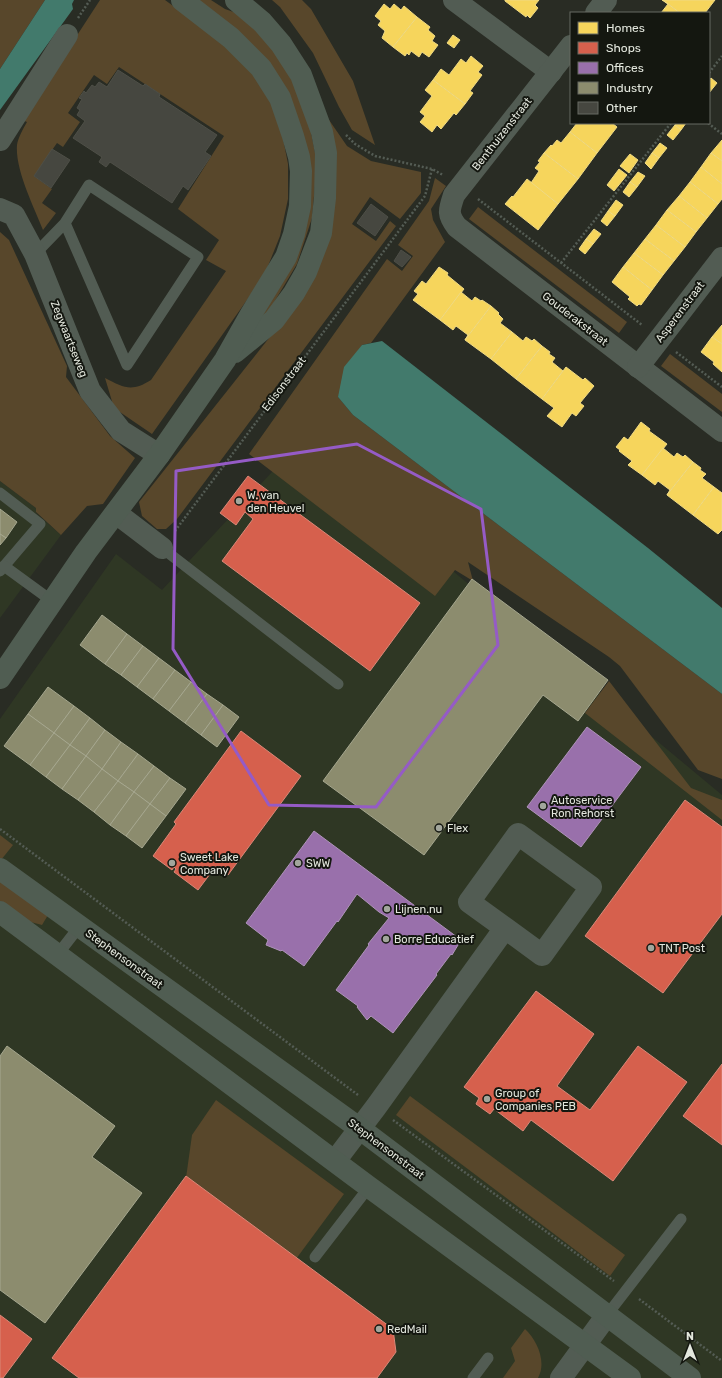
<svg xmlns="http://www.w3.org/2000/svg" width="722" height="1378" font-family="Rubik,sans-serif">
<rect width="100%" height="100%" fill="#292c24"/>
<g fill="#2f3724">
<path d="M299,443L722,795V1378H0V719L116,554L162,590Z"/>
<path d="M0,481L36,508V513L61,535L0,618Z"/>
</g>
<g fill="#58472b">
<path d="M0,0H45L0,69Z"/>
<path d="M100,0H165L239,54L265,88L280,123L288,164V199L280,236L264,276L152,434L114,408L105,378C124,388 132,392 151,380L226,271L206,260L219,240L178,209L224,136L119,67L107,84L94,75L68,113L80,122L63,147L57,143L34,176L52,189L42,203L56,213L43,230C34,207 15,170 17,145C18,138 23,129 27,122L22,120Z"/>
<path d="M193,0H211L225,9L245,16L274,47L296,83L309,122L317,163L312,218L297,264L270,309L245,336L290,261L292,107Z"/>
<path d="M272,0H302L311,9L353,81L375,145L352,130L339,107L313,53L280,7Z"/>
<path d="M327,117L347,146L371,161L421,172V193L400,219L370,197L352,224L376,241L390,221L396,226L177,519L166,529H157L142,516L139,502L281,323L310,278Z"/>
<path d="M435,178L446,186L431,209L433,220L445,242L371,343L362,345L338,397L353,415L722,694V779L698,770L620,666L609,657L468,562L473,581L455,570L435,596L249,454L387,259L402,271L413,256L398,245L429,201Z"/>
<path d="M478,207L627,322L619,333L469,219Z"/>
<path d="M0,232L9,240L67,366L66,377L110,436L135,458L103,504L87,506L61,535L36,512V508L0,481Z"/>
<path d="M670,354L722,394V412L661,366Z"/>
<path d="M609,681L691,788L722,800V820L585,713Z"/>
<path d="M0,835L13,845L1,860H0Z"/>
<path d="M0,879L48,915L42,925L27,921L0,901Z"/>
<path d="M410,1096L625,1255L610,1276L396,1115Z"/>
<path d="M216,1100L344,1194L296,1259L186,1178L192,1135Z"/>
<path d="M525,1329C537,1340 547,1362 538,1378H503L515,1361L511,1348Z"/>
</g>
<g fill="#427a6c">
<path d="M45,0H74L72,4L73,9L0,110V69Z"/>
<path d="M382,341L648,548L722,608V694L353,415L338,397L344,367L362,345Z"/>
</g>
<g fill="#f6d55c" stroke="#f0da83">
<path d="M505,0H539L535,5L538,8L530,18L527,15L526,17L505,1Z"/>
<path d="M662,0H663L680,13H661L668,4Z"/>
<path d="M663,0H715L705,13H680Z"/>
<path d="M384,4L390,9L394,4L401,10L404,6L417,17L393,47L382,38L385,31L378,25L381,21L375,16Z"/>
<path d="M417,17L430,27L428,30L435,36L432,41L438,45L429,57L422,52L419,57L411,51L409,55L407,53L405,56L393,47Z"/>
<path d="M453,35L460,40L454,48L447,43Z"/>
<path d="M471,56L483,66L478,72L482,75L470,91L473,93L465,104L433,80L441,69L449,75L461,59L466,63Z"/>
<path d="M711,78L717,83L709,93V80Z"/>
<path d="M433,80L465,104L456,115L454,113L441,129L437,125L432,132L420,122L425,116L420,112L432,96L425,90Z"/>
<path d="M577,123H612L617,127L597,153L570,132Z"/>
<path d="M676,123H686L681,130L675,125Z"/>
<path d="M675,125L681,130L673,140L667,135Z"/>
<path d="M570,132L597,153L578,179L544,153L551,145L552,146L557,140L561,143Z"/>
<path d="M722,140V161L711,153Z"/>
<path d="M660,143L667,148L659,158L652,153Z"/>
<path d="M544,153L578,179L558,204L531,183L539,171L535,168L540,162L538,161Z"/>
<path d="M652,153L659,158L651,169L645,163Z"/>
<path d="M711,153L722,161V184L701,167Z"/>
<path d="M630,154L638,160L629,173L620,166Z"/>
<path d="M701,167L722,184V199L718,204L690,182Z"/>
<path d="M619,169L627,175L614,191L607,185Z"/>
<path d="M638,172L645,176L637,187L630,182Z"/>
<path d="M527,179L558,204L538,230L505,204L512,196L513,197Z"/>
<path d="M630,182L637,187L629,197L623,192Z"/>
<path d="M690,182L718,204L707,218L679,196Z"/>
<path d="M679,196L707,218L696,232L667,210Z"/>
<path d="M616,200L623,205L615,216L608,211Z"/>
<path d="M667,210L696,232L685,247L656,225Z"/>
<path d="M608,211L615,216L607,226L601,221Z"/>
<path d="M656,225L685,247L674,261L645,239Z"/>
<path d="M594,229L601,234L593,244L586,239Z"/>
<path d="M586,239L593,244L585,254L579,249Z"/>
<path d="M645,239L674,261L663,275L634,253Z"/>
<path d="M634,253L663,275L652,290L623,267Z"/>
<path d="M439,267L448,273L447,275L464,289L440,320L413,300L418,294L414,291L422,281L426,284Z"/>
<path d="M623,267L652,290L641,305L639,304L637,306L628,299L630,297L612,282Z"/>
<path d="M461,292L472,301L475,297L481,301L482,300L491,306L465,340L468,335L456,326L453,330L440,320Z"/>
<path d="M491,306L499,313L498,314L503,319L500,323L512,332L491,359L465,340Z"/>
<path d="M722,325V344L712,337Z"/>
<path d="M512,332L523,341L526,337L532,341L534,339L542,346L516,379L491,359Z"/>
<path d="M712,337L722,344V372L713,364L714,362L701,352Z"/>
<path d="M542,346L550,352L549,354L555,358L552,362L563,371L542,399L516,379Z"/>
<path d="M566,367L583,380L585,378L594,386L580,403L584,406L576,416L572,413L562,427L547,416L554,408L542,399Z"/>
<path d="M641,422L650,429L649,431L667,444L642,475L628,465L632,461L619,451L620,450L616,447L624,437L628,440Z"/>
<path d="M663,448L674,457L677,453L683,457L685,455L693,462L667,495L670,490L658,481L655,485L642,475Z"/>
<path d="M693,462L701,468L700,470L706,474L702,478L714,487L693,515L667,495Z"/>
<path d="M714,487L722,493V530L718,534L693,515Z"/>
</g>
<g fill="#d6604d" stroke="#da8878">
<path d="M248,476L420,603L370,671L222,561L253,519L245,512L236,525L220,513Z"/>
<path d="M241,731L301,776L228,875L216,866L198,890L174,872L176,869L174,867L172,870L153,856L176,824L174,822Z"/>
<path d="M685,800L722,827V914L663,993L585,936Z"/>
<path d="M536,991L594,1034L557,1086L590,1110L638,1046L687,1082L613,1181L531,1120L523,1131L494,1109L490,1114L476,1104L479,1098L464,1087Z"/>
<path d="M722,1064V1145L683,1116Z"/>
<path d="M186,1176L393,1329L396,1352L377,1378H79L52,1358Z"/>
<path d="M0,1315L32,1339L3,1378H0Z"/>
</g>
<g fill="#9970ab" stroke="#af94ba">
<path d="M587,727L641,767L581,847L527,807Z"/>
<path d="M314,831L461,940L452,955L451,954L436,974L437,975L393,1033L371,1016L367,1020L357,1007L358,1006L336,990L369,945L368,944L389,918L379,912L357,894L338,922L337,921L304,966L282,950L281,951L266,945L268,940L246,923Z"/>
</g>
<g fill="#8c8c6e" stroke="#a6a78f">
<path d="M0,509L17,522L6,538L0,534Z"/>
<path d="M0,534L6,538L0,545Z"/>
<path d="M472,579L608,680L578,721L543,695L424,855L323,781Z"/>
<path d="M102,615L127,634L105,664L80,645Z"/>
<path d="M127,634L143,646L121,675L105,664Z"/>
<path d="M143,646L159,658L137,687L121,675Z"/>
<path d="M159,658L175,670L153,699L137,687Z"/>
<path d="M175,670L191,682L169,711L153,699Z"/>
<path d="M191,682L207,694L185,723L169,711Z"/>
<path d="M48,687L74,706L54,733L28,714Z"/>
<path d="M207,694L223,705L201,735L185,723Z"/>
<path d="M223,705L239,717L217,747L201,735Z"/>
<path d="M74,706L90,718L70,745L54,733Z"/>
<path d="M28,714L54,733L30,765L4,746Z"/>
<path d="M90,718L105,730L86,756L70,745Z"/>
<path d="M105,730L121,742L102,769L86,756Z"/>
<path d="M54,733L70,745L46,777L30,765Z"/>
<path d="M121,742L138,754L118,781L102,769Z"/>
<path d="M70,745L86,756L62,789L46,777Z"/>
<path d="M138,754L154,766L134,792L118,781Z"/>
<path d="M86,756L102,769L78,800L62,789Z"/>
<path d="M154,766L170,778L150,804L134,792Z"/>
<path d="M102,769L118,781L94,812L78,800Z"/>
<path d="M170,778L186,789L166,816L150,804Z"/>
<path d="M118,781L134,792L110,825L94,812Z"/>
<path d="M134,792L150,804L126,836L110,825Z"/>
<path d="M150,804L166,816L142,848L126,836Z"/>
<path d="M7,1046L115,1126L92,1157L142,1193L45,1323L0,1290V1056Z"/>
</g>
<g fill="#464740" stroke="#4e4f47">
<path d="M118,70L143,86L145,84L160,94L159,97L217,135L205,152L211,156L188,190L183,186L172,203L110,162L106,167L99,162L102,157L73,138L85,121L77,115L80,110L77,108L82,99L79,98L84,91L86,93L92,85L95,87L99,82L107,87Z"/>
<path d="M52,149L70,160L51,188L34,176Z"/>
<path d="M371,204L388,217L375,236L357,223Z"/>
<path d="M401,250L411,257L402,267L394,261Z"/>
</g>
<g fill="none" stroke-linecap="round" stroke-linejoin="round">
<g stroke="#545c54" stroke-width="2.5" stroke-dasharray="2 2" stroke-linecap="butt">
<path d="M78,18L90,0"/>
<path d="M709,73L722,56"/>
<path d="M708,123L722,134"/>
<path d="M346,135L355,144L375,156L432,169L443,175"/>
<path d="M478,199L642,325"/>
<path d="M561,263L671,123"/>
<path d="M676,352L722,387"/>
<path d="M175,531L425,196L432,169"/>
<path d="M0,829L358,1095"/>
<path d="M393,1120L614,1281"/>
<path d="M639,1299L722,1361"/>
</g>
<g stroke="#525c53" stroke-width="11">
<path d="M35,254L65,223L89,185L198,257L127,365L65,223"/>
<path d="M0,493L40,524L0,571"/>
<path d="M162,548L338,684"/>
<path d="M4,566L52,601"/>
<path d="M58,954L79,927"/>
<path d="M315,1257L369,1187"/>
<path d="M607,1315L681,1219"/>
<path d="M473,1378L488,1358"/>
</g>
<g stroke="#525c53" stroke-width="22">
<path d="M454,0L551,72"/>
<path d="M596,13L606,0"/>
<path d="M571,46L454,195C449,210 447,214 457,227L722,431"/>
<path d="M0,140L67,35"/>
<path d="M0,209L14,215L35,254L90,391L121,431L159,455"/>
<path d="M638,367L722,258"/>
<path d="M116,513L162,548"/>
<path d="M335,1161L376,1107L505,928L542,955L591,887L518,834L469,902L505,928"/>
<path d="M561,1378L607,1315"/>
</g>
<g stroke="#505d52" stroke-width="22">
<path d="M235,352L274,320L294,293L306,272L321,233L325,198L326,153L322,132L301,75L281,44L262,22L236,0"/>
<path d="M0,678L86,552L159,455L225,360L251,314L286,257L294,234L300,206L301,171L299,157L293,136L280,98L261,68L231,38L182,0"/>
<path d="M0,869L359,1128L690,1378"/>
<path d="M0,912L369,1187L630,1378"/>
</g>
</g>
<path fill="none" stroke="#955bc6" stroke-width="3" stroke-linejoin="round" d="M357,444L481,509L498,645L376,807L269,805L173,649L176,471Z"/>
<g fill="#a2a69c" stroke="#141710" stroke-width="1.5">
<circle cx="239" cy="501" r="4"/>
<circle cx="543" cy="806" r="4"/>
<circle cx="439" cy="828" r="4"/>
<circle cx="172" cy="863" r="4"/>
<circle cx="298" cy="863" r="4"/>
<circle cx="387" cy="909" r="4"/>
<circle cx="386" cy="939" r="4"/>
<circle cx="651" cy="948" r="4"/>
<circle cx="487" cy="1099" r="4"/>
<circle cx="379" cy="1329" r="4"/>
</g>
<g text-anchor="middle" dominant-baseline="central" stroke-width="4" stroke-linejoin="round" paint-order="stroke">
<g font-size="11" fill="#e3e7dd" stroke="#141710">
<text transform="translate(502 134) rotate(-52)">Benthuizenstraat</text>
<text transform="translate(680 312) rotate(-53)">Asperenstraat</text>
<text transform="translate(575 319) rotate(38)">Gouderakstraat</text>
<text transform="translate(69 339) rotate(68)">Zegwaartseweg</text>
<text transform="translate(284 384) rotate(-53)">Edisonstraat</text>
<text transform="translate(124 959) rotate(36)">Stephensonstraat</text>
<text transform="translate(386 1149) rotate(37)">Stephensonstraat</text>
</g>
<g font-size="11" fill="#e3e7dd" stroke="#141710" text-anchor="start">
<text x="247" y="495">W. van<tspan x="247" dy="13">den Heuvel</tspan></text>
<text x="551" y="800">Autoservice<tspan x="551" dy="13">Ron Rehorst</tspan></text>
<text x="447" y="828">Flex</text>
<text x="180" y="857">Sweet Lake<tspan x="180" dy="13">Company</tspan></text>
<text x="306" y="863">SWW</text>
<text x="395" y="909">Lijnen.nu</text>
<text x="394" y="939">Borre Educatief</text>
<text x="659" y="948">TNT Post</text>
<text x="495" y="1093">Group of<tspan x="495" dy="13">Companies PEB</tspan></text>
<text x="387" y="1329">RedMail</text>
</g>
</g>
<rect x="570" y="12" width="140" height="112" fill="#141710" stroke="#676a62"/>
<rect x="578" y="22" width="20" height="12" fill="#f6d55c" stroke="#676a62"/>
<text x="606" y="32" font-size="12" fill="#e3e7dd">Homes</text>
<rect x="578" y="42" width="20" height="12" fill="#d6604d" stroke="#676a62"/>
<text x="606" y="52" font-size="12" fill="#e3e7dd">Shops</text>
<rect x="578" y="62" width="20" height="12" fill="#9970ab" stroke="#676a62"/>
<text x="606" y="72" font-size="12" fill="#e3e7dd">Offices</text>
<rect x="578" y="82" width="20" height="12" fill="#8c8c6e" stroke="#676a62"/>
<text x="606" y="92" font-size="12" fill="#e3e7dd">Industry</text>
<rect x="578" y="102" width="20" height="12" fill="#464740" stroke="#676a62"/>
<text x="606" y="112" font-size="12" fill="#e3e7dd">Other</text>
<g transform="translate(690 1346)" stroke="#141710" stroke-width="3" paint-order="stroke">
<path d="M0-3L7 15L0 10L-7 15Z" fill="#e3e7dd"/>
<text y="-6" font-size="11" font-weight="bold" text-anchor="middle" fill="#e3e7dd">N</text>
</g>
</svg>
